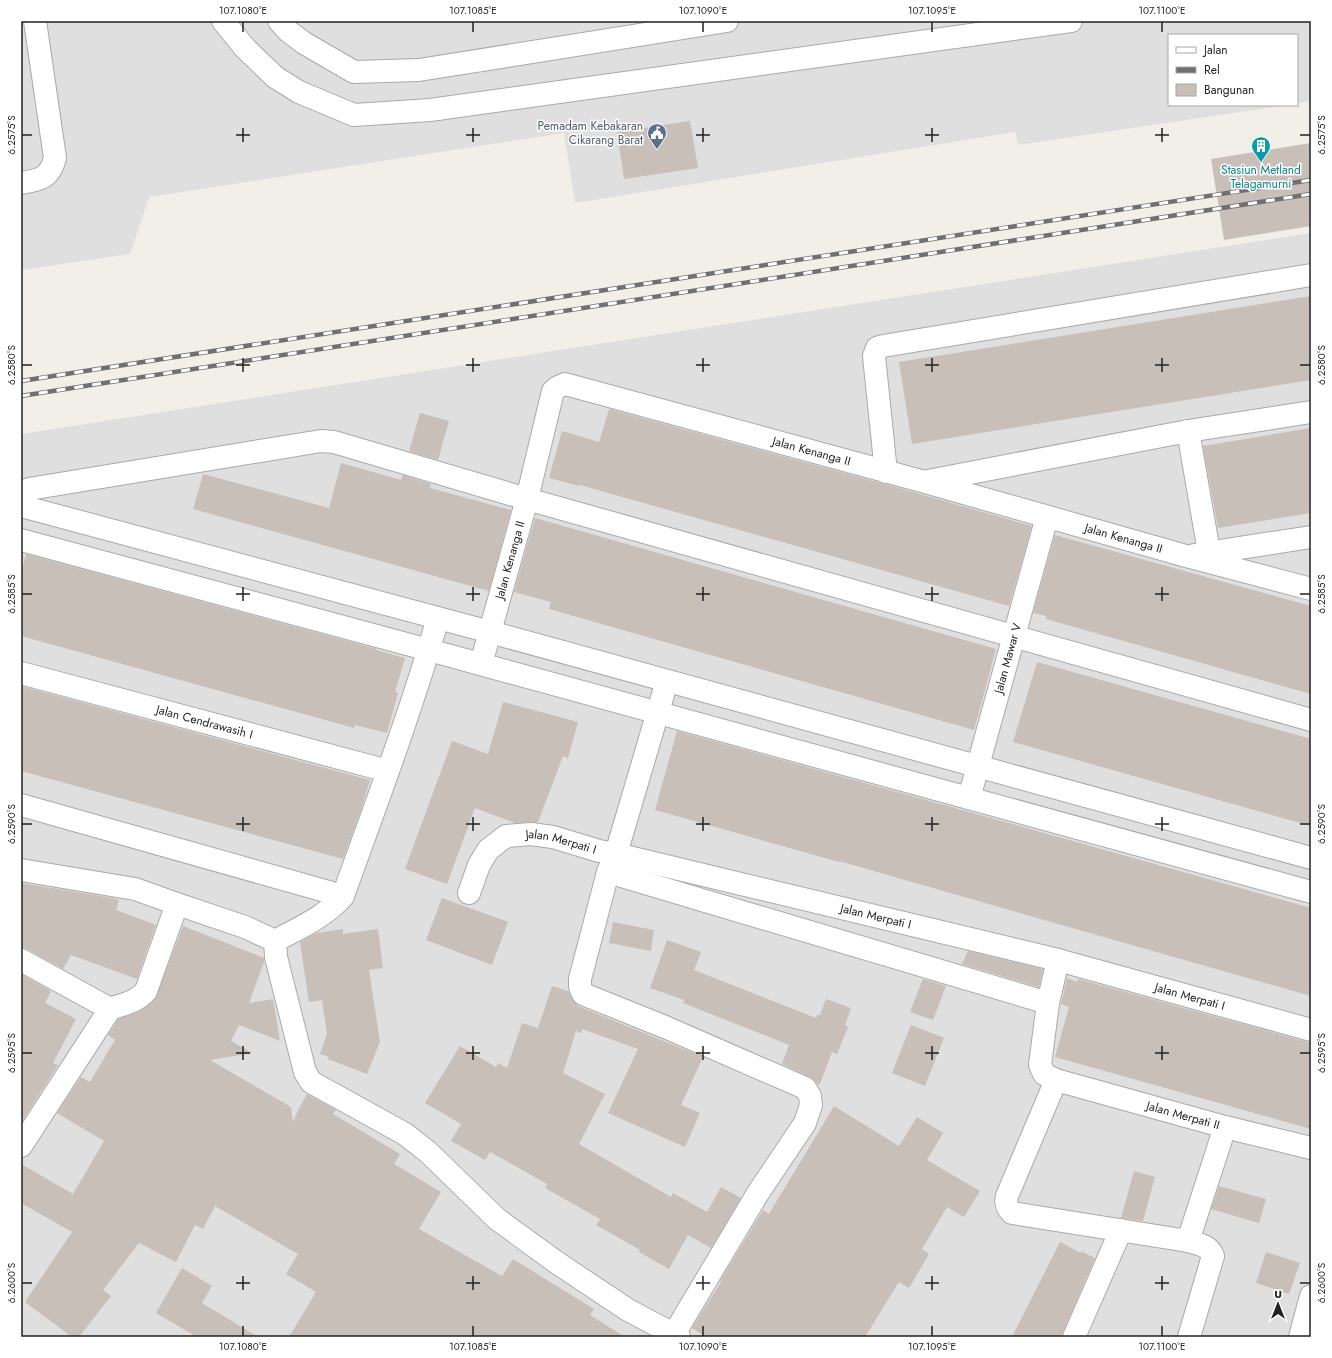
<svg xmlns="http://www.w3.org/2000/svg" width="1332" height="1358" font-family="Jost,sans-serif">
<rect width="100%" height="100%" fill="#f2efe9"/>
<g fill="#e0dfdf">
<path d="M21,21H1311V101L1297,103V35H1169V105H1287L1018,145L1015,132L575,203L564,133L149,197L130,254L21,270Z"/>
<path d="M1311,233V1337H21V434Z"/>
</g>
<g fill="#c7bfb8">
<path d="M690,121L698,168L624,179L617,132Z"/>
<path d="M1311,143V226L1224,240L1211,159Z"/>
<path d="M1311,296V380L912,444L899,362Z"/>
<path d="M609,409L892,486L1032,526L1009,606L580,485L579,486L549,478L562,431L599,442Z"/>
<path d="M420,413L449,421L438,460L409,451Z"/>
<path d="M1311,428V513L1218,528L1203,446Z"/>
<path d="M341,463L401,480L403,475L431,484L430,488L511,510L489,591L193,509L203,474L329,508Z"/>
<path d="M535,518L996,649L974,730L549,609L551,602L514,592Z"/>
<path d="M1055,535L1311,606V694L1046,619V616L1033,613Z"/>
<path d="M26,554L377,649L376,650L405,658L395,692L398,693L387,733L355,725L354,728L21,636V573Z"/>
<path d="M1037,662L1311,739V826L1013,742Z"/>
<path d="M21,686L370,780L362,807L343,859L21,771Z"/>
<path d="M503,702L578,722L568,758L563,756L538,822L515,823L475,808L447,884L405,869L452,741L488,754Z"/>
<path d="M677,731L1002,821L1311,908V996L1030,916L839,861V862L655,810Z"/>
<path d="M21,883L113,898L119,900L116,910L156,925L137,979L71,955L63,969L27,949L21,948Z"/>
<path d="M442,898L508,922L492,965L426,940Z"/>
<path d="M613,922L654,930L651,951L609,943Z"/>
<path d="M183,926L264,958V962L249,1003L273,999L280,1041L239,1025L231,1041L252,1053L210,1060L291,1107L293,1122L299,1108L307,1094L336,1110L333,1114L400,1154L394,1164L441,1192L419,1229L502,1276L513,1259L594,1309L590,1315L625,1337H289L316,1292L286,1274L298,1254L215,1206L203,1229L195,1225L176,1262L139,1243L103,1290L111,1296L79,1337H72L25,1302L72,1232L21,1203V1164L73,1194L104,1141L57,1113L81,1077L90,1082L115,1040L108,1035L118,1019L140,1011L155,999Z"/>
<path d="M343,929V934L378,929L383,968L369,970L380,1042L367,1074L328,1059L329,1057L320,1054L327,1034L322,1000L309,1002L300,942L316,933Z"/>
<path d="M667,940L701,952L694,970L816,1018L817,1015H820L826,999L851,1008L845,1025L848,1027L837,1054L832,1052L819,1086L815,1081L810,1077L782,1064L789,1045L683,1003L684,1000L650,988Z"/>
<path d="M968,951L1043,969L1039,987L962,964Z"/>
<path d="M21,974L51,991L45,1003L76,1019L53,1063L58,1065L21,1123Z"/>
<path d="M1067,978L1077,982L1078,979L1311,1043V1129L1055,1057L1069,1007L1061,1004Z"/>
<path d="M923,979L946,986L933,1020L910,1012Z"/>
<path d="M552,986L568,991L572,999L578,1006L703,1057L681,1105L700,1113L685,1147L608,1113L638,1049L582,1029L581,1033L576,1031L563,1073L605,1094L579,1144L671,1197L673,1193L707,1212L721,1187L741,1198L711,1248L688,1235L669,1269L639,1252L640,1250L596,1225L600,1219L545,1188L547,1184L490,1152L485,1160L451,1141L461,1124L425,1103L460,1046L496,1067L498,1063L507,1068L522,1023L538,1028Z"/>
<path d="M911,1025L944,1038L925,1086L892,1073Z"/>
<path d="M834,1106L899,1146L917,1117L943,1133L927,1160L980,1191L964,1217L947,1207L922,1249L929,1254L909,1288L899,1282L865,1337H706L692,1328L721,1282L720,1281L763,1210L769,1214Z"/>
<path d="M1134,1171L1155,1177L1143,1221L1121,1218Z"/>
<path d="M1219,1186L1266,1199L1259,1223L1211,1209Z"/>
<path d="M1060,1242L1081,1253V1251L1095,1258L1063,1332L1062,1337H1012Z"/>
<path d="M1266,1252L1300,1263L1289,1294L1256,1283Z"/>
<path d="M182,1268L212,1286L202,1303L258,1337H197L156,1313Z"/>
</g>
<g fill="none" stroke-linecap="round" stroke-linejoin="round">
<defs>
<g id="minor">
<path d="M223,21L245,48L275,77L299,92L354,115L430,110L1071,21"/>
<path d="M279,21L288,31L304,43L354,72L419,70L727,21"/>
<path d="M21,183C40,180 50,178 55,158L35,21"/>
<path d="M1188,431L1209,552"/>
<path d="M886,472L874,356L877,348L883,346L1311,275"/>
<path d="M928,481L1188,431L1311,412"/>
<path d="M21,492L29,489L321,441L334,442L527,499L1311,720"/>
<path d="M21,506L490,632L1311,858"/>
<path d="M21,540L429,650L1311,892"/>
<path d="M1194,555L1311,537"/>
<path id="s1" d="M481,664L527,499L553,391L558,387L565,384L925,482L1186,556L1311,589"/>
<path id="s2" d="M21,673L388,771"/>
<path d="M667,681L616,854L608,872L580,979V987L583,994L665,1027L805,1088L810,1096L811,1105L805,1123L758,1193L674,1334"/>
<path id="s3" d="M969,798L1047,517"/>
<path d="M21,805L343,896"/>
<path d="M21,870L135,889L177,904L245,927L275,941C299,928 325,917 343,896C376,804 411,712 438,618"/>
<path d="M608,872L1048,1003"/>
<path id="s4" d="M469,893L479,865L488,850L506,836L531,834L553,837L599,851L616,854L1058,960L1311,1030"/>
<path d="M275,941L276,957L305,1072L311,1082L405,1134L428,1152L497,1219L556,1262L628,1310L679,1337"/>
<path d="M21,960L110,1009"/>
<path d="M1058,960L1048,1003L1040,1065L1044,1074L1056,1080L1007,1196C1005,1204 1007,1208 1012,1213L1188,1241L1225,1127"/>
<path id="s5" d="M1056,1080L1225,1127L1311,1148"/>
<path d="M21,1146L110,1009C123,1004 137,1002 146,991L177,904"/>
<path d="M1188,1241C1198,1244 1209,1245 1213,1256L1189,1337"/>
<path d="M1074,1337L1121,1230"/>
<path d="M1300,1337L1311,1296"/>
</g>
</defs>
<use href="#minor" stroke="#a9a9a9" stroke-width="24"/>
<use href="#minor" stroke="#fff" stroke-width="22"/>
<defs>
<g id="rail">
<path d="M21,381L1311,180"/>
<path d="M21,396L1311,194"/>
</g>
</defs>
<use href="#rail" stroke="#707070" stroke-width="4.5"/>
<use href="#rail" stroke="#fff" stroke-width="3" stroke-dasharray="9" stroke-linecap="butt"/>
</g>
<path fill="none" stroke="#222" stroke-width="1.5" d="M243,22V32M473,22V32M703,22V32M932,22V32M1162,22V32M243,128V142M473,128V142M703,128V142M932,128V142M1162,128V142M22,135H32M236,135H250M466,135H480M696,135H710M925,135H939M1155,135H1169M1300,135H1310M243,358V372M473,358V372M703,358V372M932,358V372M1162,358V372M22,365H32M236,365H250M466,365H480M696,365H710M925,365H939M1155,365H1169M1300,365H1310M243,587V601M473,587V601M703,587V601M932,587V601M1162,587V601M22,594H32M236,594H250M466,594H480M696,594H710M925,594H939M1155,594H1169M1300,594H1310M243,817V831M473,817V831M703,817V831M932,817V831M1162,817V831M22,824H32M236,824H250M466,824H480M696,824H710M925,824H939M1155,824H1169M1300,824H1310M243,1046V1060M473,1046V1060M703,1046V1060M932,1046V1060M1162,1046V1060M22,1053H32M236,1053H250M466,1053H480M696,1053H710M925,1053H939M1155,1053H1169M1300,1053H1310M243,1276V1290M473,1276V1290M703,1276V1290M932,1276V1290M1162,1276V1290M22,1283H32M236,1283H250M466,1283H480M696,1283H710M925,1283H939M1155,1283H1169M1300,1283H1310M243,1326V1336M473,1326V1336M703,1326V1336M932,1326V1336M1162,1326V1336"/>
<defs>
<symbol id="civic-pin" viewBox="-11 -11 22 30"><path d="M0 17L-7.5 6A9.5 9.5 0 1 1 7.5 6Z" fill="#5c6f8a" stroke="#fff"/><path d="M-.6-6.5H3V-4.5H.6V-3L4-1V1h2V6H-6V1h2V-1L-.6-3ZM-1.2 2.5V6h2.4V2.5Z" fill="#fff"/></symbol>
<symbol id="building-pin" viewBox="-11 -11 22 30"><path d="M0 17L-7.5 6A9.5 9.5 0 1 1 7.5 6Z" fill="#0f9aa8" stroke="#fff"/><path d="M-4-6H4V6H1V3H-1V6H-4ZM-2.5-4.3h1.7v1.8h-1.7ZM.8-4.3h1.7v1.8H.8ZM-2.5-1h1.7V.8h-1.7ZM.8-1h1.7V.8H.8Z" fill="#fff"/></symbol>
</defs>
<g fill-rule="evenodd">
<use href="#civic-pin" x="646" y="122" width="22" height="30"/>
<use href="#building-pin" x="1250" y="135" width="22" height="30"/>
</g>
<g text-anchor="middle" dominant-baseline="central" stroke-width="3" stroke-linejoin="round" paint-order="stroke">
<g font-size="12" fill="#4e5e75" stroke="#fff" text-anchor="end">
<text x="643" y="126">Pemadam Kebakaran<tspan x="643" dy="14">Cikarang Barat</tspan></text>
</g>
<g font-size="12" fill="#0d838f" stroke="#fff">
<text x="1261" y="170">Stasiun Metland<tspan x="1261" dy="14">Telagamurni</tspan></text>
</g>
<g font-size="12" fill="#222" stroke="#fff">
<text stroke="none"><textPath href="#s1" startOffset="552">Jalan Kenanga II</textPath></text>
<text stroke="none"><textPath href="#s1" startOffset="876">Jalan Kenanga II</textPath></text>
<text stroke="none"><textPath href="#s1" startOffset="108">Jalan Kenanga II</textPath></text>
<text stroke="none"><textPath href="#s3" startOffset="145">Jalan Mawar V</textPath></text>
<text stroke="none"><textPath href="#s2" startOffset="190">Jalan Cendrawasih I</textPath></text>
<text stroke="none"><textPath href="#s4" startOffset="126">Jalan Merpati I</textPath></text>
<text stroke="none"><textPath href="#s4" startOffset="450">Jalan Merpati I</textPath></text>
<text stroke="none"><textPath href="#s4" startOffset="774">Jalan Merpati I</textPath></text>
<text stroke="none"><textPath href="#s5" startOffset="132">Jalan Merpati II</textPath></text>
</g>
</g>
<rect width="1332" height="1358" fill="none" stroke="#ffffff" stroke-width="44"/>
<rect x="1168" y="34" width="130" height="72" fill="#ffffff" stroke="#a7a7a7"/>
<rect x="1176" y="47" width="20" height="6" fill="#ffffff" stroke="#a7a7a7"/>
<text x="1204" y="54" font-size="12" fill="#222222">Jalan</text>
<rect x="1176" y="67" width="20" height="6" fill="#707070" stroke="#a7a7a7"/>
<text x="1204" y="74" font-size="12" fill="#222222">Rel</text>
<rect x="1176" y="84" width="20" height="12" fill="#c7bfb8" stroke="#a7a7a7"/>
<text x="1204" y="94" font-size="12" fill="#222222">Bangunan</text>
<g transform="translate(1278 1304)" stroke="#ffffff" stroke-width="3" paint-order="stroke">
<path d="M0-3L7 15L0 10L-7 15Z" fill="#222222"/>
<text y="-6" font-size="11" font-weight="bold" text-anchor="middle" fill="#222222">U</text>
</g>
<rect x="22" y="22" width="1288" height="1314" fill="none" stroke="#222" stroke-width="1.5"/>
<g font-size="10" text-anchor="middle" fill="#222">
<text x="243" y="14">107.1080°E</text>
<text x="473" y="14">107.1085°E</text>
<text x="703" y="14">107.1090°E</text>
<text x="932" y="14">107.1095°E</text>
<text x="1162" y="14">107.1100°E</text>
<text transform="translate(11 135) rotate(-90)" y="4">6.2575°S</text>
<text transform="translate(1321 135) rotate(-90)" y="4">6.2575°S</text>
<text transform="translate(11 365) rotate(-90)" y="4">6.2580°S</text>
<text transform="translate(1321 365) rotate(-90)" y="4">6.2580°S</text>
<text transform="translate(11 594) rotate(-90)" y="4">6.2585°S</text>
<text transform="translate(1321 594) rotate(-90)" y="4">6.2585°S</text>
<text transform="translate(11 824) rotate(-90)" y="4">6.2590°S</text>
<text transform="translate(1321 824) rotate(-90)" y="4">6.2590°S</text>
<text transform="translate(11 1053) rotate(-90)" y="4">6.2595°S</text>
<text transform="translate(1321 1053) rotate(-90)" y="4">6.2595°S</text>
<text transform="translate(11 1283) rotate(-90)" y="4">6.2600°S</text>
<text transform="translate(1321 1283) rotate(-90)" y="4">6.2600°S</text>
<text x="243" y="1350">107.1080°E</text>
<text x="473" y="1350">107.1085°E</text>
<text x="703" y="1350">107.1090°E</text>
<text x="932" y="1350">107.1095°E</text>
<text x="1162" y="1350">107.1100°E</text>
</g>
</svg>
